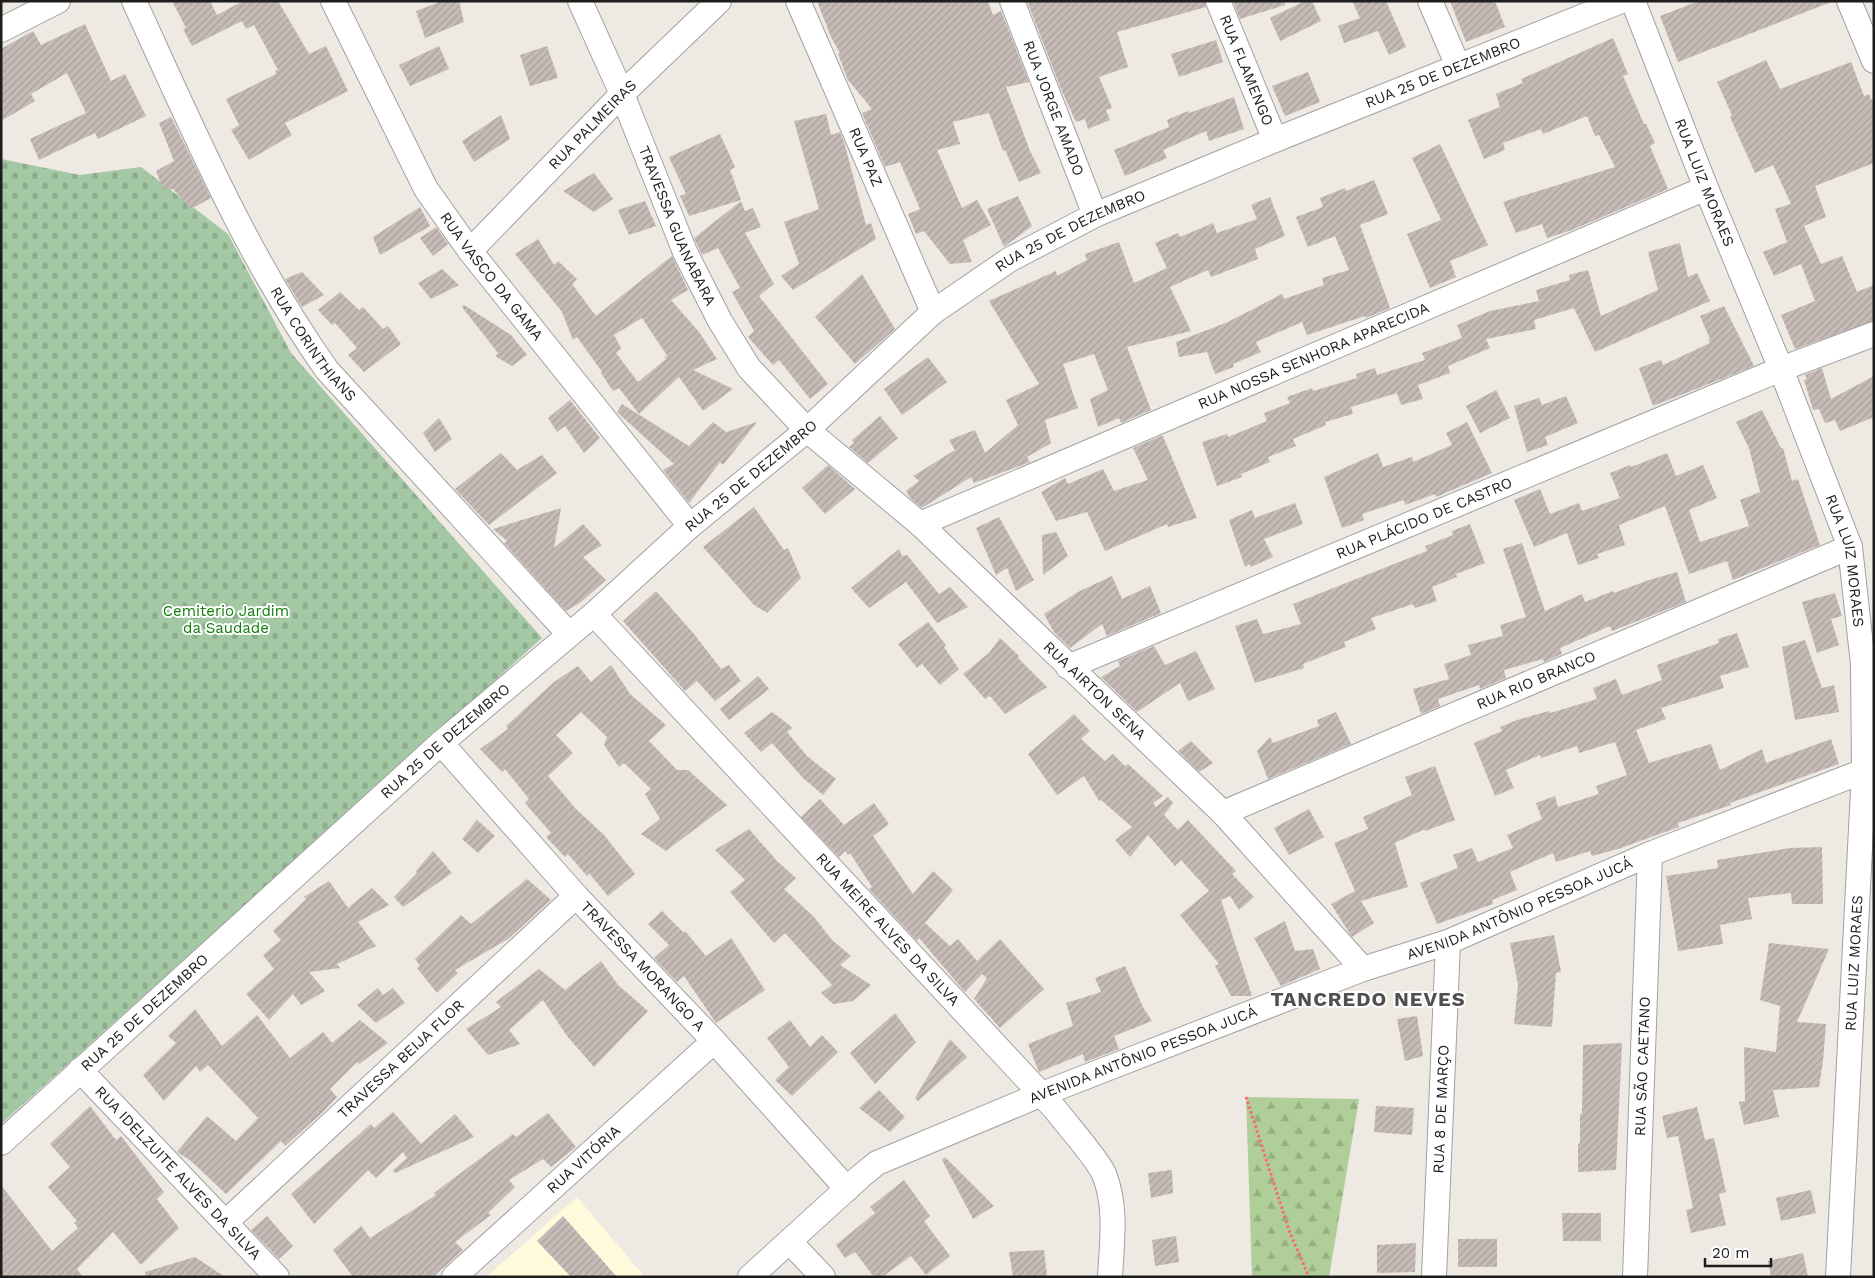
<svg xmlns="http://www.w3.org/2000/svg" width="1875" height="1278" font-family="'Work Sans',sans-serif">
<defs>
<pattern id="forest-firs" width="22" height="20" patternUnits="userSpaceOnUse" patternTransform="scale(1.25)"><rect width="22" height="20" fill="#b0ce97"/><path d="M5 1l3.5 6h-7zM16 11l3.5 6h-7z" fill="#97b082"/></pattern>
<pattern id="cemetery-stones" width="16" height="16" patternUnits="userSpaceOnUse" patternTransform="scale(1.25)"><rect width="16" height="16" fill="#a4c8a4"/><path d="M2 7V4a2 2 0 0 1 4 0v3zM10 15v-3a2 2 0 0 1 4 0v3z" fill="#8dab8d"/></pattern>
<pattern id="building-hatch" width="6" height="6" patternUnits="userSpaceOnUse" patternTransform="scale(1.25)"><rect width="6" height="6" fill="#c6bbb6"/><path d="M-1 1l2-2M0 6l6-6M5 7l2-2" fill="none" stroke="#aaa09c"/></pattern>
</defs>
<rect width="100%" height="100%" fill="#efe9e3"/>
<path fill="#fffadc" d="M577,1197L645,1277H486Z"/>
<path fill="url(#forest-firs)" d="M1246,1097L1359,1099L1329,1277H1252Z"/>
<path fill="url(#cemetery-stones)" d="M1,159L80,175L141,167L228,234L291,353L542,638L1,1124Z"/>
<g fill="url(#building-hatch)" fill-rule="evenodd">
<path d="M172,1H210L217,15L243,1H278L309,54L326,46L348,91L285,123L292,135L249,160L231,130L239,125L226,99L276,74L275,71L278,70L254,25L246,29L242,21L192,46L183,29L186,28Z"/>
<path d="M442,1H459L464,22L425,38L416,11Z"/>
<path d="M817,1H988L993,15L1001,11L1029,82L1006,87L1030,151L1041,173L1019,182L1005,150L1003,151L989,113L953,122L960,144L937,150L962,208L977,200L991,225L963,240L972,262L950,264L924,231L916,234L908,214L920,209L900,162L885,167L862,113L872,109L848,80L838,54L840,53L831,37Z"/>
<path d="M1027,1H1205L1206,7L1117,32L1128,67L1099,77L1112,108L1106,110L1110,120L1088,129L1085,119L1076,122L1061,89Z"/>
<path d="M1233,1H1285V5L1240,19Z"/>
<path d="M1305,1H1312L1321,21L1280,41L1270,18Z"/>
<path d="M1352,1H1386L1406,47L1389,55L1378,31L1344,43L1338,26L1360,18Z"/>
<path d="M1450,1H1495L1505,27L1466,42Z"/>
<path d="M1699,1H1831V2L1678,62L1660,16Z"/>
<path d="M85,24L111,81L125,74L146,116L98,139L95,133L39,160L30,139L86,113L67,73L31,94L35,101L1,121V49L33,31L41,45Z"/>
<path d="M1613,38L1628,74L1623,76L1644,124H1646L1655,143L1650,146L1668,189L1572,230L1547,238L1542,224L1516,233L1503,202L1615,167L1599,135L1595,136L1587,116L1543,134L1541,129L1503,143L1505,150L1484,159L1468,120L1500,107L1496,94L1523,83L1521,79Z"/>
<path d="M1216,40L1223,62L1179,77L1171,54Z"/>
<path d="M439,46L449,69L410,86L399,65Z"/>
<path d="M547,46L558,78L530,86L520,55Z"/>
<path d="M1766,60L1780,89L1851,62L1864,96L1869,94L1874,105V163L1815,186L1826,217L1804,226L1821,264L1842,256L1857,292L1874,285V321L1795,349L1781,315L1815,301L1801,264L1774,276L1763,252L1787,242L1775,209L1791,204L1773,165L1755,173L1730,117L1732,115L1717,82Z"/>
<path d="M1308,72L1320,102L1285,116L1272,86Z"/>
<path d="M1234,97L1244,129L1209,141L1206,131L1163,150L1167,158L1125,176L1114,150L1169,127L1167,120L1188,111L1189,113Z"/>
<path d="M826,114L831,135L840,132L844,142L866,225L871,223L876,239L793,290L781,276L799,264L784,222L819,209L794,121Z"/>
<path d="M501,115L510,139L474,162L462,141Z"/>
<path d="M171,117L211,198L191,209L173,189H163L156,171L174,161L159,123Z"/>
<path d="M720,134L735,167L730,170L741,200L689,216L680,196L686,194L669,157Z"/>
<path d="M1440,144L1488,245L1450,261L1456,277L1430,288L1407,234L1441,220L1412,158Z"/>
<path d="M594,173L613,199L594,212L563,191Z"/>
<path d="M1374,180L1388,214L1360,225L1390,308L1366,318L1365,316L1307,335L1302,322L1256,342L1261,352L1233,364L1234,367L1215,374L1207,352L1179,357L1176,342L1228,322L1282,294L1284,299L1324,285L1322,278L1349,270L1335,236L1308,247L1296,217L1323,207L1320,198L1345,188L1346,191Z"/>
<path d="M1018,196L1032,226L1004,247L987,209Z"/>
<path d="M1270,197L1285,236L1255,249L1258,259L1211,277L1208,270L1170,287L1191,331L1127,347L1151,410L1121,423L1119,418L1098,427L1090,399L1108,390L1094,354L1063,364L1078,408L1045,420L1051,443L1027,457L1030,462L974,483L971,477L922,508L910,498L906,491L919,481L913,476L955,450L949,440L975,430L985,453L1018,425L1006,400L1039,384L989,301L1056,271L1057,276L1087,260L1085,254L1119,242L1134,283L1167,268L1155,243L1178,233L1180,237L1213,223L1217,233L1257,219L1251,205Z"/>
<path d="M645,201L656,226L629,235L618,210Z"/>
<path d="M741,201L745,211L753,208L761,227L745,233L774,284L759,296L828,384L810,399L779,360L773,365L748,337L754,331L732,292L740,288L718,248L702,255L694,238Z"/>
<path d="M420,207L430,226L380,255L373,237Z"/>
<path d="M436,227L448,244L433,256L420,238Z"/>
<path d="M538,239L554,265L558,261L577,279L572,284L596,316L672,256L688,290L671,300L699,332L717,359L693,370L733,389L703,411L679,377L639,414L619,388L613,391L601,373L602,372L577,337L573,340L562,312L515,254ZM642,318L668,357L664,356L666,359L638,382L616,353L621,348L614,335Z"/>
<path d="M1680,243L1688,277L1697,273L1710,301L1595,352L1574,308L1534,320L1536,329L1486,339L1490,348L1448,366L1450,373L1418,385L1423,399L1401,405L1397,393L1351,407L1353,414L1325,422L1326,425L1293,439L1296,446L1268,457L1270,462L1241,474L1242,477L1217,486L1202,442L1227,434L1228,437L1267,421L1264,413L1290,403L1287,397L1312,388L1313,391L1357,378L1356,374L1375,368L1377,375L1425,360L1422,353L1462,338L1457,325L1490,311L1539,301L1536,290L1570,280L1569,275L1588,270L1601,316L1658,290L1648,252Z"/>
<path d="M442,269L459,285L431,299L418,283Z"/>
<path d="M302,272L324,295L302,307L285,279Z"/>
<path d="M862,274L895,329L855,364L815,317Z"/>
<path d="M340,292L359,310L363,307L383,329L388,326L401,344L364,372L348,355L357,348L335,323L332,325L318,310Z"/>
<path d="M464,305L511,335L527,355L512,366L495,356L498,353L462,307Z"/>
<path d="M1724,306L1754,366L1653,406L1639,368L1661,360L1663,365L1710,343L1708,340L1710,339L1700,316Z"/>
<path d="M928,357L947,382L902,415L884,389Z"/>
<path d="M1822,368L1831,399L1874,376V417L1840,431L1835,420L1825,423L1819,409L1813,410L1804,380L1807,379L1805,375Z"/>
<path d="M1496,390L1510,418L1480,433L1466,406Z"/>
<path d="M1566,396L1578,423L1545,437L1548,445L1527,452L1514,406L1539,398L1542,405Z"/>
<path d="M570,400L600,438L584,453L565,426L557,432L548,418Z"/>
<path d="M622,404L689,446L713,422L726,432L757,422L723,465L720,462L689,503L663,470L674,464L617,412Z"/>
<path d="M1762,410L1781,448H1783L1792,481L1798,479L1820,545L1733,580L1727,561L1689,574L1665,506L1619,525L1625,545L1597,554L1599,558L1578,565L1567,533L1534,547L1514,500L1540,489L1550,514L1579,503L1582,511L1620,498L1610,473L1630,465L1631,467L1667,453L1676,476L1703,465L1717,498L1689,510L1700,542L1749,526L1740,500L1760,492L1749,448L1736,422Z"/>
<path d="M880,416L898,438L868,463L849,447L854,443L852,440Z"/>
<path d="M439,418L452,439L435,452L423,433Z"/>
<path d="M1467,422L1492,473L1436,497L1435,494L1405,505L1404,500L1362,514L1364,520L1342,528L1324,477L1378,453L1383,467L1412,457L1413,462L1452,445L1446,433Z"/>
<path d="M1161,436H1163L1197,518L1168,527L1167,524L1105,551L1087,512L1056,521L1041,492L1065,478L1068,484L1103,469L1114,491L1148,480L1133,448Z"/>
<path d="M501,453L517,470L542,455L557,473L489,525L455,489Z"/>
<path d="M828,465L855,489L825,514L802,488Z"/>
<path d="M1295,503L1303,524L1264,539L1273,557L1251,567L1250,564L1245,567L1229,520L1252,510L1255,518Z"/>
<path d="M754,507L784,550L788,548L801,578L767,613L754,605L703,547Z"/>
<path d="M561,508L554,548L583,524L602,545L583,557L606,580L581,602L566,611L504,543L507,541L493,529Z"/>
<path d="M999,517L1034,580L1016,591L1007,568L996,575L976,528Z"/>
<path d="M1470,524L1485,563L1456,574L1457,577L1432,587L1437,601L1415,608L1413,604L1371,618L1376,629L1344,642L1346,647L1303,664L1304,668L1255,683L1235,626L1257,619L1263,634L1301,624L1293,604L1427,551L1425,546L1453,535L1452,531Z"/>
<path d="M1056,532L1068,556L1043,575L1042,535Z"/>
<path d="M1522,543L1545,611L1582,594L1585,602L1613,591L1614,593L1646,581L1677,572L1686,602L1612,631L1610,626L1560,648L1562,654L1544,662L1543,659L1504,670L1506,678L1480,689L1479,685L1438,699L1440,706L1421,714L1413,689L1449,679L1444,664L1471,655L1468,645L1503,636L1500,625L1526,617L1503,549Z"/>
<path d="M899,549L902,556L907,555L939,594L950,587L968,607L937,623L906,582L869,608L851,588Z"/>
<path d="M1112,576L1122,599L1150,586L1161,613L1107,636L1102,624L1070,648L1054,632L1044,614L1078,592Z"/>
<path d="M656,591L694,634L721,669L729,665L741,681L715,701L697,681L685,691L623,621Z"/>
<path d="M1835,593L1842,616L1831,619L1839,645L1817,653L1802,602Z"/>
<path d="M928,622L946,645L944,647L959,669L940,685L922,664L917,668L898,644Z"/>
<path d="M1737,633L1749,667L1720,676L1724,688L1661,708L1666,719L1636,730L1649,763L1711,744L1720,770L1762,749L1766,763L1831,739L1839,764L1730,803L1731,805L1678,823L1679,827L1618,849L1592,856L1590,851L1556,862L1553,853L1510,872L1517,890L1492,900L1493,904L1437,924L1420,883L1458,868L1453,855L1472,848L1478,862L1513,848L1507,835L1542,819L1536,803L1555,796L1558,807L1599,794L1596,786L1627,775L1615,742L1579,753L1577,746L1541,758L1540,755L1506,770L1514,788L1495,796L1474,743L1502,731L1500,727L1517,720L1549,711L1550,713L1597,699L1593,688L1616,679L1622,695L1662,680L1657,665L1719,643L1718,639Z"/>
<path d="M1000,638L1019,656L1018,658L1047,687L1005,714L990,696L985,699L963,674L989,653Z"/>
<path d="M1805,640L1822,688L1834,685L1839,712L1795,720L1782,647Z"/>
<path d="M1154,646L1165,665L1196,651L1215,689L1188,701L1180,683L1137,712L1101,677L1120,666L1118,661Z"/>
<path d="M611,665L630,694L666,725L649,741L677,770H688L727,805L666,851L641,834L660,819L645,794L651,789L624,763L619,767L604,745L607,737L581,712L556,735L573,753L548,776L576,809L604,835L635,874L608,896L589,873L587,876L568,854L565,857L546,837L551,833L525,803L529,799L505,769L502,772L480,749L508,729L506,726L554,682L578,666L591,682Z"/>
<path d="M758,676L769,689L729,720L720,709Z"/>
<path d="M772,712L793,728L787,732L807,756L836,779L823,795L803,778L772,743L761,752L744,733Z"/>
<path d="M1336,712L1351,744L1268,779L1257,751L1270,737L1273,743L1319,726L1317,720Z"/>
<path d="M1074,714L1090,731L1081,739L1105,761L1113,754L1125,766L1128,764L1163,796L1153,803L1156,807L1168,797L1173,803L1164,815L1178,830L1188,820L1236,871L1232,874L1254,897L1239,910L1230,896L1221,900L1252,996H1231L1215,966L1219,964L1180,915L1209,891L1181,860L1175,866L1148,835L1130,857L1115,840L1132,827L1101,800L1099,801L1084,776L1057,795L1028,754Z"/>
<path d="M1191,741L1213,763L1199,772L1178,751Z"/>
<path d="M1435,766L1455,820L1425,831V829L1395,843L1408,887L1361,901L1374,923L1352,937L1331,904L1355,891L1334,843L1368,829L1363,817L1412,795L1405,777Z"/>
<path d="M820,799L844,825L874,803L889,824L873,836L913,894L933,871L953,890L925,923L950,946L958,939L977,961L1000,939L1044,989L1000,1028L974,999L987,978L982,974L965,992L919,938L917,941L869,889L872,887L850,853L848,855L845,851L839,857L801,817Z"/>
<path d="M1309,809L1324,837L1289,855L1274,828Z"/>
<path d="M477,820L495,836L478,853L462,839Z"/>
<path d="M749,829L777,861L796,878L784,889L814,917L832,940L851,956L840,965L871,985L853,1001L833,1004L821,993L832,985L785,933L774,943L730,892L745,880L715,850Z"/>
<path d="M1822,847L1823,904H1792L1791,893L1748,898L1752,919L1720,925L1723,944L1678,951L1666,876L1718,868L1717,860L1790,848Z"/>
<path d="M433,851L452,873L403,907L394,897L417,873L416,871Z"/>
<path d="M527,879L551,900L508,939L455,970L458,973L437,993L417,968L420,966L415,959L461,915L471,924Z"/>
<path d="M329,881L348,908L372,888L389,905L358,922L376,946L337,964L340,968L309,972L325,991L301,1005L293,994L269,1020L246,994L274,969L263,955L281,940L273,931L306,899L304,897Z"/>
<path d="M662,911L684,933L685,931L706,956L731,938L765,990L716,1023L684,976L677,982L654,958L669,945L648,924Z"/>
<path d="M1285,921L1295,951L1313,949L1320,969L1281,986L1254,938Z"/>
<path d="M1554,935L1561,972L1556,973L1552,1027L1514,1024L1518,985L1510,943Z"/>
<path d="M1769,943L1829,949L1797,1022L1826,1024L1823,1061L1819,1087L1773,1090L1779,1117L1744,1125L1739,1102L1745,1101L1744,1047L1776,1052L1780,1006L1760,1000Z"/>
<path d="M601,961L618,985L648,1011L594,1067L567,1036L543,1000L509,1030L520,1044L488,1055L466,1029L501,1007L496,1002L539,969L565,990Z"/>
<path d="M1125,966L1143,1007L1152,1021L1114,1036L1119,1049L1085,1062L1083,1054L1039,1072L1028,1044L1073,1026L1066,1003L1101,992L1095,978Z"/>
<path d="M378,988L383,995L393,988L405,1003L376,1023L357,1005Z"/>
<path d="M195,1009L222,1046L257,1015L290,1058L323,1032L332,1043L360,1020L388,1043L359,1064L357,1062L330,1089L337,1097L321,1114L285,1146L281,1141L226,1194L191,1161L177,1152L207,1116L236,1141L258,1118L208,1065L200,1072L196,1066L164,1101L143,1075L176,1043L168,1036Z"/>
<path d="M895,1013L916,1042L875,1084L850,1053Z"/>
<path d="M1417,1016L1423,1056L1405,1061L1397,1019Z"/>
<path d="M790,1020L810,1047L822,1035L838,1052L792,1096L775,1080L789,1067L767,1038Z"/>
<path d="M950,1039L967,1057L918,1101L915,1098Z"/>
<path d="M1622,1043L1616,1170L1578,1172V1144L1580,1143V1114H1582L1583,1045Z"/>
<path d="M879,1090L905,1117L890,1132L859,1108Z"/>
<path d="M90,1106L116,1140L121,1136L164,1192L157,1199L179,1228L141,1265L113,1232L77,1269L83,1277H1V1185L52,1251L78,1228L74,1223L77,1221L48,1187L70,1167L50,1144Z"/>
<path d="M1376,1106L1414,1108L1412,1135L1374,1132Z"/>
<path d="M1697,1107L1705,1140L1714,1138L1726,1192L1719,1194L1726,1225L1691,1233L1686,1210L1693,1208L1678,1136L1667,1138L1662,1116Z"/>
<path d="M393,1112L421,1144L455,1114L474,1137L395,1173L393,1170L407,1158L403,1152L376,1178L368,1170L314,1224L291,1194L371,1124L374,1128Z"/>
<path d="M548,1113L576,1147L551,1167L543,1159L509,1180L515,1187L488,1213L491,1215L455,1242L463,1250L433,1277H353L333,1250L361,1226L370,1238L436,1195L434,1193L513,1134L516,1137Z"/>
<path d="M945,1157L994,1206L973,1219L942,1160Z"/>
<path d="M1172,1170L1173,1193L1151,1198L1148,1173Z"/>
<path d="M904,1180L930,1216L924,1221L950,1256L926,1275L911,1256L882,1277H874L855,1252L845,1258L836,1245L875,1213L870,1207Z"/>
<path d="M1811,1190L1816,1213L1781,1221L1776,1198Z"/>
<path d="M1562,1213H1601V1241H1563Z"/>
<path d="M267,1216L293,1246L279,1259L251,1230Z"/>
<path d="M563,1216L617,1277H571L537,1241Z"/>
<path d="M1176,1236L1179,1262L1155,1266L1152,1240Z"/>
<rect x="1458" y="1239" width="39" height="28"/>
<path d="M1416,1243L1415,1272L1377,1273V1245Z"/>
<path d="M1044,1250L1047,1276L1013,1277L1009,1252Z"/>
<path d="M1803,1253L1808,1277H1771L1768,1261Z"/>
<path d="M195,1257L225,1277H146L145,1272Z"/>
</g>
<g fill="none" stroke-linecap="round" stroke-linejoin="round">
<defs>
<g id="minor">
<path id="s1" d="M134,1C192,127 246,256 327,370L569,634"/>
<path id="s2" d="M333,1L426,189L470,251L690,526"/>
<path id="s3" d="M580,1L622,94L685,252L720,321L749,368L807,430L920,524L1223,813L1363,969"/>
<path id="s4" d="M798,1L933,312"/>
<path id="s5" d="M1012,1L1095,215"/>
<path id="s6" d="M1218,1L1275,140"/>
<path d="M1430,1L1458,66"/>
<path id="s7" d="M1633,1L1706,188L1781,369L1850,547L1863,664L1864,770L1838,1277"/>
<path d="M1849,1L1874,61"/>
<path d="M1,30L58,1"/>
<path id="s8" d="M470,251L622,94L719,1"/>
<path id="s9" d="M920,524L1706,188"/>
<path id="s10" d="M594,614L1055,1109C1067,1125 1097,1158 1104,1174C1117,1206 1112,1242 1110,1277"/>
<path id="s11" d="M1068,667L1781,369L1874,334"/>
<path id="s12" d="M441,743L576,896L714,1041L847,1189"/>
<path id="s13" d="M1223,813L1850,547"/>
<path id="s14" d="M80,1070L277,1277"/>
<path id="s15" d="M1,1143L441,743L594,614L690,526L807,430L933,312L1009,260L1095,215L1275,140L1621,1"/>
<path id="s16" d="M226,1222L576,896"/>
<path d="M790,1242L823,1277"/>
<path id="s17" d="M454,1277L714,1041"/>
<path id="s18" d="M750,1277L861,1176L877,1163L1042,1094L1363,969L1448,942L1650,854L1874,767"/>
<path id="s19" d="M1434,1277L1448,942"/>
<path id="s20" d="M1635,1277L1650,854"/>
</g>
</defs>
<use href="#minor" stroke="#a1a1a1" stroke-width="26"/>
<path stroke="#fb686e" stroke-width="3" stroke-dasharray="2.5 2.5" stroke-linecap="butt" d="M1246,1097L1290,1233L1309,1277"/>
<use href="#minor" stroke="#fff" stroke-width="24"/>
</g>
<g text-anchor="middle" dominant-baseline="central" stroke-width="4" stroke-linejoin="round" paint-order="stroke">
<g font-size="15" fill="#1d1d1d" stroke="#fff">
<text stroke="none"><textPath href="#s6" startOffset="75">RUA FLAMENGO</textPath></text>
<text stroke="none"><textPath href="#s15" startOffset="1814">RUA 25 DE DEZEMBRO</textPath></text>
<text stroke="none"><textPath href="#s5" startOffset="115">RUA JORGE AMADO</textPath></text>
<text stroke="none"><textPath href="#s8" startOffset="176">RUA PALMEIRAS</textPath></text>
<text stroke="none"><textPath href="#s4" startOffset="170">RUA PAZ</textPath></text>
<text stroke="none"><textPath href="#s7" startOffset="195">RUA LUIZ MORAES</textPath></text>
<text stroke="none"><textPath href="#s3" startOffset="245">TRAVESSA GUANABARA</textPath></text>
<text stroke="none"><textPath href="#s15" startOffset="1409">RUA 25 DE DEZEMBRO</textPath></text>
<text stroke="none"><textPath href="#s2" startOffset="319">RUA VASCO DA GAMA</textPath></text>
<text stroke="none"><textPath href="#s1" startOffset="388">RUA CORINTHIANS</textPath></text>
<text stroke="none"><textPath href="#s9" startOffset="428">RUA NOSSA SENHORA APARECIDA</textPath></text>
<text stroke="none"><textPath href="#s15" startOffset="1004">RUA 25 DE DEZEMBRO</textPath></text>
<text stroke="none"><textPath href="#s11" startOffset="386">RUA PLÁCIDO DE CASTRO</textPath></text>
<text stroke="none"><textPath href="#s7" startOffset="600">RUA LUIZ MORAES</textPath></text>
<text stroke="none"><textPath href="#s13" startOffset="340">RUA RIO BRANCO</textPath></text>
<text stroke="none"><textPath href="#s3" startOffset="878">RUA AIRTON SENA</textPath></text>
<text stroke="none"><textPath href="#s15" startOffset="599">RUA 25 DE DEZEMBRO</textPath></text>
<text stroke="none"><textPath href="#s18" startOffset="862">AVENIDA ANTÔNIO PESSOA JUCÁ</textPath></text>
<text stroke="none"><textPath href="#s10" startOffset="431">RUA MEIRE ALVES DA SILVA</textPath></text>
<text transform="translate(1854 963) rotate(-87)">RUA LUIZ MORAES</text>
<text stroke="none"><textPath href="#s12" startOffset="301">TRAVESSA MORANGO A</textPath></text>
<text stroke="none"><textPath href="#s15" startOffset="194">RUA 25 DE DEZEMBRO</textPath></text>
<text stroke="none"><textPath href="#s18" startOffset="458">AVENIDA ANTÔNIO PESSOA JUCÁ</textPath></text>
<text stroke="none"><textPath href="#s16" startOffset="239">TRAVESSA BEIJA FLOR</textPath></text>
<text stroke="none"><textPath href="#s20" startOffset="211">RUA SÃO CAETANO</textPath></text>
<text stroke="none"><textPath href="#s19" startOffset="168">RUA 8 DE MARÇO</textPath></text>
<text stroke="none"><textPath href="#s17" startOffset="175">RUA VITÓRIA</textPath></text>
<text stroke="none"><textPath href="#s14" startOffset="142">RUA IDELZUITE ALVES DA SILVA</textPath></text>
</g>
<g font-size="15" fill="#127c0b" stroke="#fff">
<text x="226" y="611">Cemiterio Jardim<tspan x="226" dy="17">da Saudade</tspan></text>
</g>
<g font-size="20" font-weight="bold" letter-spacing="1" fill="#505050" stroke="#fff">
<text x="1368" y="999">TANCREDO NEVES</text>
</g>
</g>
<rect width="1875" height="1278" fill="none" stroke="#1d1d1d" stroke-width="5"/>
<path d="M1705 1258v8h66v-8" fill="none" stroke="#1d1d1d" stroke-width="2.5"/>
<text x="1712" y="1258" font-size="15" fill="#1d1d1d" stroke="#ffffff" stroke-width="4" paint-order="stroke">20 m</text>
</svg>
